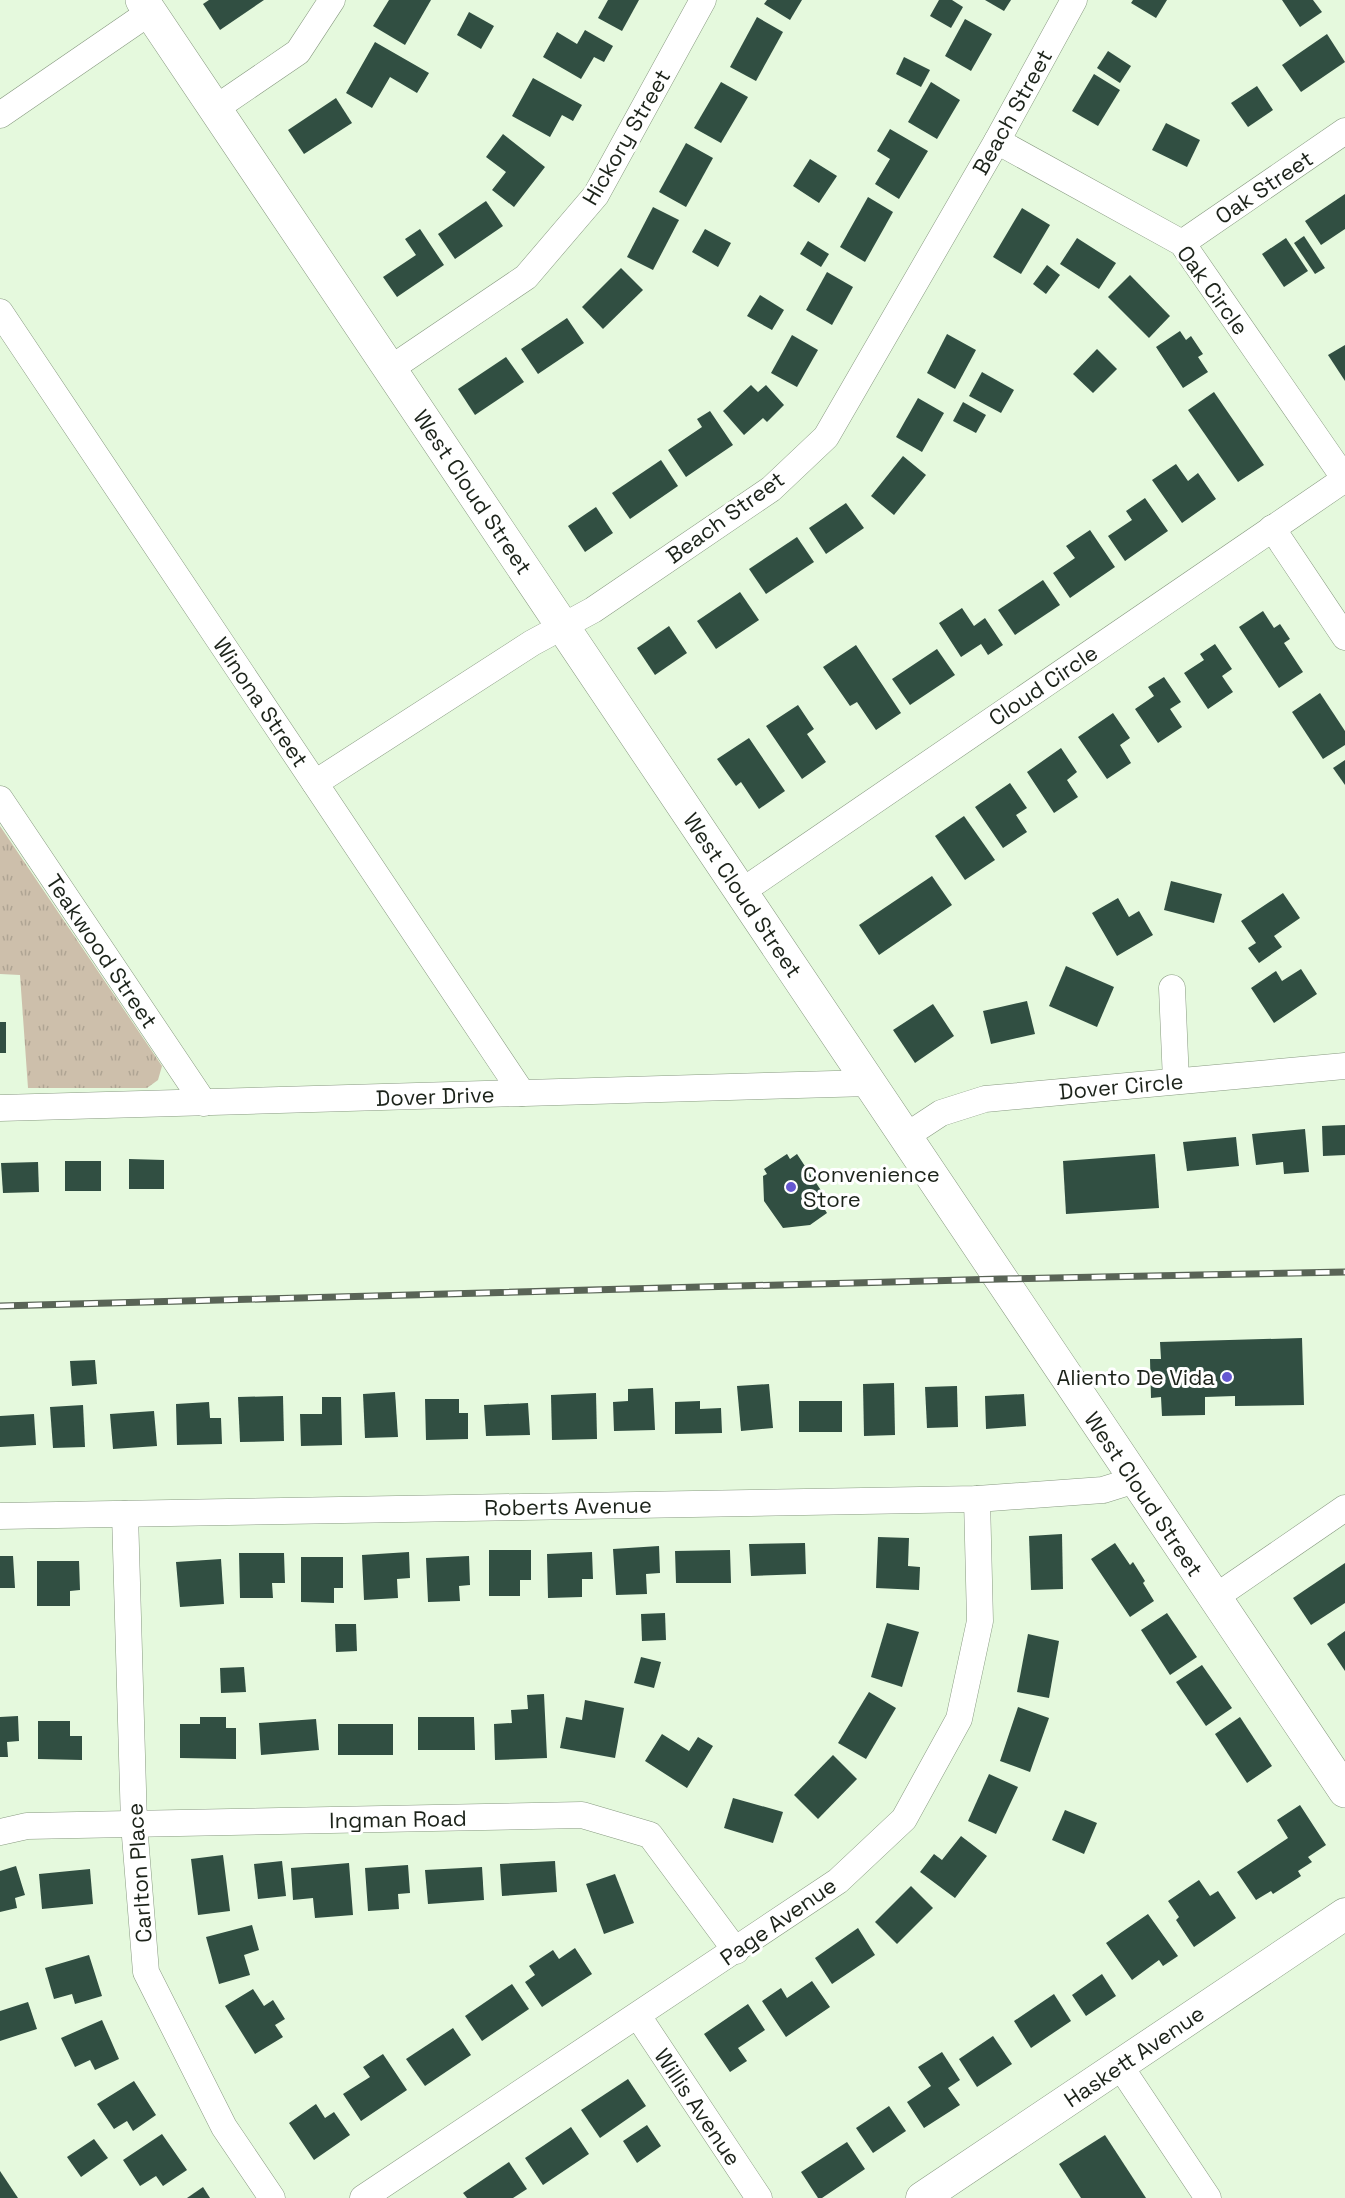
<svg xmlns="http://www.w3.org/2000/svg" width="1345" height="2198" font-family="'Space Grotesk',sans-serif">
<defs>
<pattern id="grass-tufts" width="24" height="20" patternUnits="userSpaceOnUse" patternTransform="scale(1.5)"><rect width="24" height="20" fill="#cdbfab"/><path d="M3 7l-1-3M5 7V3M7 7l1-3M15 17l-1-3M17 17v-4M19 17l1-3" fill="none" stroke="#afa493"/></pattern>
</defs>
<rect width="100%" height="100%" fill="#e5f9dd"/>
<path fill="url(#grass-tufts)" d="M0,826L162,1066L158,1080L147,1088H28L20,975L0,974Z"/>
<g fill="#314f42">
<path d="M209,0H264L220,30L203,4Z"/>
<path d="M389,0H431L405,45L373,26Z"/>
<path d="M608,0H639L622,31L598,18Z"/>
<path d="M767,0H802L790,20L764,4Z"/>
<path d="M939,0H952L963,7L951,28L930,16Z"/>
<path d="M985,0H1011L1004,11Z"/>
<path d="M1133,0H1167L1156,18L1131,3Z"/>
<path d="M1282,0H1313L1322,12L1300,27Z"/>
<path d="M469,12L494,26L481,49L457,35Z"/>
<path d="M757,17L783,32L756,81L730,67Z"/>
<path d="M965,19L992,34L971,71L945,56Z"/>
<path d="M585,30L613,46L604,62L594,57L581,79L543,57L557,32L577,44Z"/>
<path d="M1327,34L1345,62L1301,92L1282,65Z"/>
<path d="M375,42L429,73L417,93L390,77L372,108L346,93Z"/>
<path d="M1108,51L1131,66L1120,83L1097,68Z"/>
<path d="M904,57L930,70L921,87L896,74Z"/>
<path d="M1094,74L1120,90L1098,126L1072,111Z"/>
<path d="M533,78L582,105L573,121L562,115L550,137L512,116Z"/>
<path d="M721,82L748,97L721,143L694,128Z"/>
<path d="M931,82L960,100L937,139L908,122Z"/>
<path d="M1257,86L1273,110L1248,127L1231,103Z"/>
<path d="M336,98L352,123L304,154L288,130Z"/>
<path d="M1166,123L1200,140L1187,167L1152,150Z"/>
<path d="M890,129L928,151L899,199L875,184L890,159L877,151Z"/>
<path d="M503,134L545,167L514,207L492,190L506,172L486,157Z"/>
<path d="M686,143L713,158L686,207L659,192Z"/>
<path d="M810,159L837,176L819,203L793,186Z"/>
<path d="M1345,194V229L1321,245L1305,221Z"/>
<path d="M868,197L893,212L865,262L840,247Z"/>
<path d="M486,201L503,226L455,259L438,234Z"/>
<path d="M653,207L679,220L653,270L627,257Z"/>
<path d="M1022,208L1050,225L1021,274L993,257Z"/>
<path d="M420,229L444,265L397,297L383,277L416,255L405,239Z"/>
<path d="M705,229L731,243L718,267L692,252Z"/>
<path d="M1304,236L1325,268L1315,274L1294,243Z"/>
<path d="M1077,238L1116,263L1099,289L1060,264Z"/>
<path d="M1286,238L1308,271L1284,287L1262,254Z"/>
<path d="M808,241L829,254L821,267L800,254Z"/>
<path d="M1047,265L1060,275L1046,294L1033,284Z"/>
<path d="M621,268L643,290L603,329L582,307Z"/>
<path d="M827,272L853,287L832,325L806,310Z"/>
<path d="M1130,275L1170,316L1149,338L1108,297Z"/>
<path d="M760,295L784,310L772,330L747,316Z"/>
<path d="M567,318L584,343L538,374L521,349Z"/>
<path d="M1180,331L1186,340L1191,336L1203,354L1198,357L1208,372L1183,388L1156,347Z"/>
<path d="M947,334L976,350L955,389L927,373Z"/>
<path d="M792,335L818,350L797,387L771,373Z"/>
<path d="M1345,345V381L1328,355Z"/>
<path d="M1097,349L1117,369L1093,393L1073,374Z"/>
<path d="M506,357L524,382L475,415L458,389Z"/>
<path d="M982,372L1014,390L1001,413L969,396Z"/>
<path d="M751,385L758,392L766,385L784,405L767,422L763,418L744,435L723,411Z"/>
<path d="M1214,392L1264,465L1238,482L1188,410Z"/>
<path d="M918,398L944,413L922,452L896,437Z"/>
<path d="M963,402L986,415L976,433L953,421Z"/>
<path d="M710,411L733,445L686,477L668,450L702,427L697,419Z"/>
<path d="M903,456L926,475L894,515L871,496Z"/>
<path d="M661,460L678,486L630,519L612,493Z"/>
<path d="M1176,464L1188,481L1198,473L1216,499L1182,523L1152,480Z"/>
<path d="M1145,498L1168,531L1125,561L1108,536L1132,520L1126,511Z"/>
<path d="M846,503L864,528L826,554L809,528Z"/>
<path d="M596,507L613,533L585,552L568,526Z"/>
<path d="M1090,530L1115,567L1070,598L1053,573L1075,558L1066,546Z"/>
<path d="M797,537L814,562L766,594L749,569Z"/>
<path d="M1043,580L1060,605L1015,635L998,610Z"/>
<path d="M740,592L759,620L716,649L697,621Z"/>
<path d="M962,608L974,626L985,618L1003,645L988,655L981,644L961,657L939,623Z"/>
<path d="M1263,611L1274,628L1280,624L1290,639L1284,643L1303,672L1279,688L1239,627Z"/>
<path d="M669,626L687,653L655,675L637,648Z"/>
<path d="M1215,644L1232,669L1222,676L1233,692L1208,709L1184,673L1204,660L1200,654Z"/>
<path d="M856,645L901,713L876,730L857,702L850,706L823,667Z"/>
<path d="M937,649L955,675L910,705L892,679Z"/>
<path d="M1164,677L1181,702L1170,709L1182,727L1158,743L1135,709L1154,696L1148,687Z"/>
<path d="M1320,693L1345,731V745L1323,759L1292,712Z"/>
<path d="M798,705L814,729L807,734L826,762L802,779L766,726Z"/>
<path d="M1113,713L1130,738L1120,745L1131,763L1107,779L1078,737Z"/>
<path d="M749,738L785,791L759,809L741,782L736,786L717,759Z"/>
<path d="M1061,748L1077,772L1067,780L1078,797L1054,813L1027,772Z"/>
<path d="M1345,760V785L1333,768Z"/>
<path d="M1010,783L1027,808L1016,815L1027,832L1003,848L975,807Z"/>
<path d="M964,816L995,860L965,880L935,836Z"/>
<path d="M932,876L952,905L879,955L859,925Z"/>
<path d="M1171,881L1222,894L1214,923L1164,910Z"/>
<path d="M1283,893L1300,918L1274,936L1282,947L1259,963L1248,948L1256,943L1241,921Z"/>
<path d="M1118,898L1129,917L1139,911L1153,935L1117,956L1092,913Z"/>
<path d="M1066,966L1114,987L1097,1027L1049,1006Z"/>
<path d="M1301,969L1317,994L1274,1023L1251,988L1276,971L1282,981Z"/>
<path d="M1027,1001L1035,1034L991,1044L983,1011Z"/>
<path d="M933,1004L954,1036L915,1063L893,1030Z"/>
<rect x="0" y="1022" width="6" height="31"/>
<path d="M1345,1125V1155L1323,1156L1322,1126Z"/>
<path d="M1305,1129L1309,1172L1284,1174L1283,1162L1256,1165L1252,1134Z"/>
<path d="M1236,1137L1239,1166L1187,1171L1183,1142Z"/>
<path d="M787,1154L790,1159L797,1154L826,1198L820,1202L827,1213L810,1225L783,1228L764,1201L763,1176L767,1174L764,1169Z"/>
<path d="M1155,1154L1159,1208L1066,1214L1063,1161Z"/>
<path d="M129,1159L164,1160V1189H129Z"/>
<rect x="65" y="1161" width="36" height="30"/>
<path d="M38,1162L39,1192L3,1193L1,1163Z"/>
<path d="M1302,1338L1304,1405L1235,1406V1396L1205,1397V1415L1162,1416L1161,1397L1151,1398L1150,1359H1161L1160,1342Z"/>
<path d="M95,1360L97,1384L72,1386L70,1361Z"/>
<path d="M894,1383L895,1435L864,1436L863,1384Z"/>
<path d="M769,1384L773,1428L741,1431L737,1386Z"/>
<path d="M957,1386L958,1427L927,1428L925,1387Z"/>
<path d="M653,1388L655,1430L614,1431L613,1402L628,1401V1389Z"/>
<path d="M395,1392L398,1437L365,1438L363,1394Z"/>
<path d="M596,1393L597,1439L552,1440L551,1395Z"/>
<path d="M1024,1394L1026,1426L986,1429L985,1396Z"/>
<path d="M283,1396L284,1441L240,1442L238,1397Z"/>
<path d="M322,1397H341L342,1445L301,1446L300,1414H322Z"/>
<path d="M425,1399H459V1413H468V1439L426,1440Z"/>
<path d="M700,1401V1409L721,1408L722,1433L675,1434V1402Z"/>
<rect x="799" y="1401" width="43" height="31"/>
<path d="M209,1402L210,1418H221L222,1444L177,1445L176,1404Z"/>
<path d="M528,1403L530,1435L486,1436L484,1405Z"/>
<path d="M83,1405L85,1447L53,1448L50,1407Z"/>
<path d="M154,1411L157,1446L113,1449L110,1414Z"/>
<path d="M34,1414L36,1445L0,1447V1416Z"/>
<path d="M1062,1534L1063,1589L1031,1590L1029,1536Z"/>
<path d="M878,1537L909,1538L908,1566L920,1567L919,1590L876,1588Z"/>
<path d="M805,1543L806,1574L751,1576L749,1544Z"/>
<path d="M1115,1543L1130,1565L1133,1562L1145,1581L1143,1583L1154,1601L1130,1617L1091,1559Z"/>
<path d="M659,1546L660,1573L646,1574L647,1594L616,1595L613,1549Z"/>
<path d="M489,1550H531V1580H520V1596H489Z"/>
<path d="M730,1550L731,1583H676L675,1551Z"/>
<path d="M409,1552L410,1578L397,1579L398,1598L364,1600L362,1555Z"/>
<path d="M592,1552L593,1579H582V1597L548,1598L547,1554Z"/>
<path d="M239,1553H284L285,1583H272L273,1598H240Z"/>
<path d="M0,1556H13L15,1588H0Z"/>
<path d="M469,1556L470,1585L459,1586L460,1601L428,1602L426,1558Z"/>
<path d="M301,1557H343V1588H334V1603L301,1602Z"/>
<path d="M221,1559L224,1604L180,1607L176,1562Z"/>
<path d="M37,1561H79L80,1590L70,1591V1606H37Z"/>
<path d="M1345,1563V1603L1311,1625L1293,1598Z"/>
<path d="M665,1613L666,1640L642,1641L641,1614Z"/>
<path d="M1167,1613L1197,1657L1170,1675L1141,1630Z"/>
<path d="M887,1623L919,1632L902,1687L871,1677Z"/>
<path d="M335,1624H356L357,1651L336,1652Z"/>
<path d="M1345,1631V1671L1327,1644Z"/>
<path d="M1028,1634L1059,1641L1049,1698L1017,1692Z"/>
<path d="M641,1657L661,1662L654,1688L634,1683Z"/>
<path d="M1202,1665L1232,1708L1206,1726L1176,1682Z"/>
<path d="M244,1667L246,1692L221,1693L220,1668Z"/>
<path d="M869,1692L896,1708L866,1759L838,1743Z"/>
<path d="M544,1694L547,1758L495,1760L494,1724L512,1723L511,1710L528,1709L527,1695Z"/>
<path d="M585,1700L624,1708L615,1758L560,1748L566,1717L582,1720Z"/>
<path d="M1018,1707L1049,1718L1030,1772L1000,1761Z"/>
<path d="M18,1716L19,1741L7,1742L8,1757H0V1717Z"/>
<path d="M200,1717H226V1728H236V1759L180,1758V1724H200Z"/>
<path d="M418,1717H474L475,1750H418Z"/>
<path d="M1240,1717L1272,1766L1247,1783L1215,1734Z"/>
<path d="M316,1719L319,1750L261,1755L259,1723Z"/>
<path d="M38,1721H70V1736H82V1760L38,1759Z"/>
<rect x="338" y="1724" width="55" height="31"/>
<path d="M662,1734L689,1751L698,1737L713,1746L687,1788L645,1761Z"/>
<path d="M833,1755L857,1779L818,1819L794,1795Z"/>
<path d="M989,1774L1018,1787L996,1834L968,1821Z"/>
<path d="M733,1798L783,1812L773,1843L724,1828Z"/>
<path d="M1300,1805L1326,1845L1308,1857L1312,1862L1298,1871L1301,1876L1273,1894L1271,1891L1256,1900L1237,1872L1288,1838L1277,1820Z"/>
<path d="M1065,1810L1097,1823L1084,1854L1052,1840Z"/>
<path d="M961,1836L987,1856L955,1898L920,1872L934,1854L942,1860Z"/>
<path d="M223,1855L230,1911L198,1915L191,1859Z"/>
<path d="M282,1861L286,1896L258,1899L254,1864Z"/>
<path d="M555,1861L557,1892L502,1896L500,1864Z"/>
<path d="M349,1863L353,1915L315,1918L313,1898L293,1900L291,1868Z"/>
<path d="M408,1865L410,1893L398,1894L399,1909L368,1911L365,1868Z"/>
<path d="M16,1866L25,1895L15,1898L17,1908L0,1912V1871Z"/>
<path d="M482,1867L484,1900L428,1904L425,1870Z"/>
<path d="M90,1869L93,1904L42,1909L39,1874Z"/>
<path d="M615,1874L634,1923L604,1934L586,1884Z"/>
<path d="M1199,1880L1210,1896L1218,1891L1236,1918L1194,1947L1176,1920L1179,1917L1168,1901Z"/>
<path d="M911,1886L933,1908L897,1944L875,1922Z"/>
<path d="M1148,1914L1178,1956L1163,1966L1159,1960L1132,1980L1106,1943Z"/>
<path d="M252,1925L259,1950L244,1955L250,1975L219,1984L206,1937Z"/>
<path d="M858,1928L875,1955L832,1984L815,1958Z"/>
<path d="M575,1948L592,1974L542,2007L525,1982L535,1975L529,1966L553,1950L559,1959Z"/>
<path d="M89,1955L102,1996L75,2004L72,1994L54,1999L45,1968Z"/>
<path d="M1102,1974L1116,1996L1086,2016L1072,1995Z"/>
<path d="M812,1981L830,2007L786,2037L762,2001L781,1988L787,1998Z"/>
<path d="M512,1984L529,2009L482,2041L465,2016Z"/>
<path d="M253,1989L264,2006L273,2000L285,2019L275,2025L283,2037L255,2054L225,2006Z"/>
<path d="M1054,1994L1071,2021L1031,2048L1014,2021Z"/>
<path d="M28,2002L37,2029L0,2041V2011Z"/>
<path d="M748,2004L765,2030L738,2048L747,2061L730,2072L704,2034Z"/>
<path d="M102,2020L119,2059L95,2070L90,2060L75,2067L61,2038Z"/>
<path d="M453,2028L471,2055L425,2086L406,2059Z"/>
<path d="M993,2036L1012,2064L977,2087L959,2059Z"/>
<path d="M942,2052L960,2080L948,2088L960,2105L924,2128L907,2102L931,2086L918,2067Z"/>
<path d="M383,2054L407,2090L361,2121L343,2094L370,2077L363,2067Z"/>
<path d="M628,2079L646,2106L600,2138L581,2110Z"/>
<path d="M134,2081L156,2115L133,2131L127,2121L114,2129L97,2104Z"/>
<path d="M316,2104L325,2118L334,2112L350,2135L314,2160L289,2123Z"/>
<path d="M889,2106L906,2131L873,2153L856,2128Z"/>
<path d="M647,2125L661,2146L637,2163L623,2141Z"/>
<path d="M571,2127L589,2154L543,2185L525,2158Z"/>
<path d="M162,2134L187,2170L163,2186L156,2176L140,2186L123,2160Z"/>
<path d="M1105,2135L1146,2198H1081L1059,2164Z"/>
<path d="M94,2139L108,2158L81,2177L67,2157Z"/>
<path d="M847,2142L865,2169L822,2198H818L801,2172Z"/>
<path d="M509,2162L527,2189L513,2198H467L463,2193Z"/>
<path d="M0,2171L18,2198H0Z"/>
<path d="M203,2187L210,2198H187Z"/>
</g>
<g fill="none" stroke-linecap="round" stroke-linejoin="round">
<defs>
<g id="minor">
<path d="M216,108L298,52L332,0"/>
<path d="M0,115L150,12"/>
<path d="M997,141L1182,243L1345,479"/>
<path d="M1182,243L1345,131"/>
<path d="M0,312L522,1093"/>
<path d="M390,369L526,277L596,195L703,0"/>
<path d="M1272,528L1345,637"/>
<path d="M315,783L532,643L593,610L771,489L826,437L997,141L1074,0"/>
<path d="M0,799L204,1103"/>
<path d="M741,892L1345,479"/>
<path d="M1172,988L1176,1081"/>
<path d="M0,1108L870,1083"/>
<path d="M906,1136L941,1113L985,1099L1345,1066"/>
<path d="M125,1514L134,1824L146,1972L224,2127L272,2198"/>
<path d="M0,1516L977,1499L1103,1490L1135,1480"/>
<path d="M1214,1598L1345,1508"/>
<path d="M0,1832L27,1826L582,1815L650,1835L736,1951"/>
<path d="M638,2016L759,2198"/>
<path d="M1120,2066L1208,2198"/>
<path d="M363,2198L838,1881L904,1819L959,1719L980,1621L977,1499"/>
</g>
<path id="tertiary" d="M922,2198L1345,1914"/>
<path id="secondary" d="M142,0L1345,1791"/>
</defs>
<use href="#minor" stroke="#889a81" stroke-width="27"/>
<use href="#tertiary" stroke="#889a81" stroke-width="33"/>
<use href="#secondary" stroke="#889a81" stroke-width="34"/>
<use href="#minor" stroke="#fff" stroke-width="26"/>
<use href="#tertiary" stroke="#fff" stroke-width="32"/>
<use href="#secondary" stroke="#fff" stroke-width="33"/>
<defs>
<path id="rail" d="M0,1306L1000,1279L1345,1272"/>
</defs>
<use href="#rail" stroke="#596456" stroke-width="7"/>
<use href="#rail" stroke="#fff" stroke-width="4.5" stroke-dasharray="14" stroke-linecap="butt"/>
</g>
<g fill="#6557d1" stroke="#fff" stroke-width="2">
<circle cx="791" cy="1187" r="6"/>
<circle cx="1227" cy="1377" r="6"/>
</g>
<g text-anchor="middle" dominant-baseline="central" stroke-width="6" stroke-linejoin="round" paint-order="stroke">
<g font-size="22" fill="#1c231a" stroke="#fff">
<text transform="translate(1012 112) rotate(-61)">Beach Street</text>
<text transform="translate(626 137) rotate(-60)">Hickory Street</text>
<text transform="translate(1264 187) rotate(-34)">Oak Street</text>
<text transform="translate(1213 290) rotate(54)">Oak Circle</text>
<text transform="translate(473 492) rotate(56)">West Cloud Street</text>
<text transform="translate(725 517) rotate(-36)">Beach Street</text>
<text transform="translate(1043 685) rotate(-34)">Cloud Circle</text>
<text transform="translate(261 702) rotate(56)">Winona Street</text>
<text transform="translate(743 895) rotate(56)">West Cloud Street</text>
<text transform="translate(102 951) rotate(56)">Teakwood Street</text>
<text transform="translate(1121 1086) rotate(-5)">Dover Circle</text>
<text transform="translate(435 1096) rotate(-2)">Dover Drive</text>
<text transform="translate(1144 1494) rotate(56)">West Cloud Street</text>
<text transform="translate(568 1506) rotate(-1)">Roberts Avenue</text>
<text transform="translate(398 1819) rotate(-1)">Ingman Road</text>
<text transform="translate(139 1873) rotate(-94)">Carlton Place</text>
<text transform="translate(778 1921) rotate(-35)">Page Avenue</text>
<text transform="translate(1134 2056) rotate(-34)">Haskett Avenue</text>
<text transform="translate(698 2107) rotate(56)">Willis Avenue</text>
</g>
<g font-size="22" fill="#1c231a" stroke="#fff" text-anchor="start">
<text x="803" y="1174">Convenience<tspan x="803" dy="25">Store</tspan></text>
<text x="1215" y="1377" text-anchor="end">Aliento De Vida</text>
</g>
</g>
</svg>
